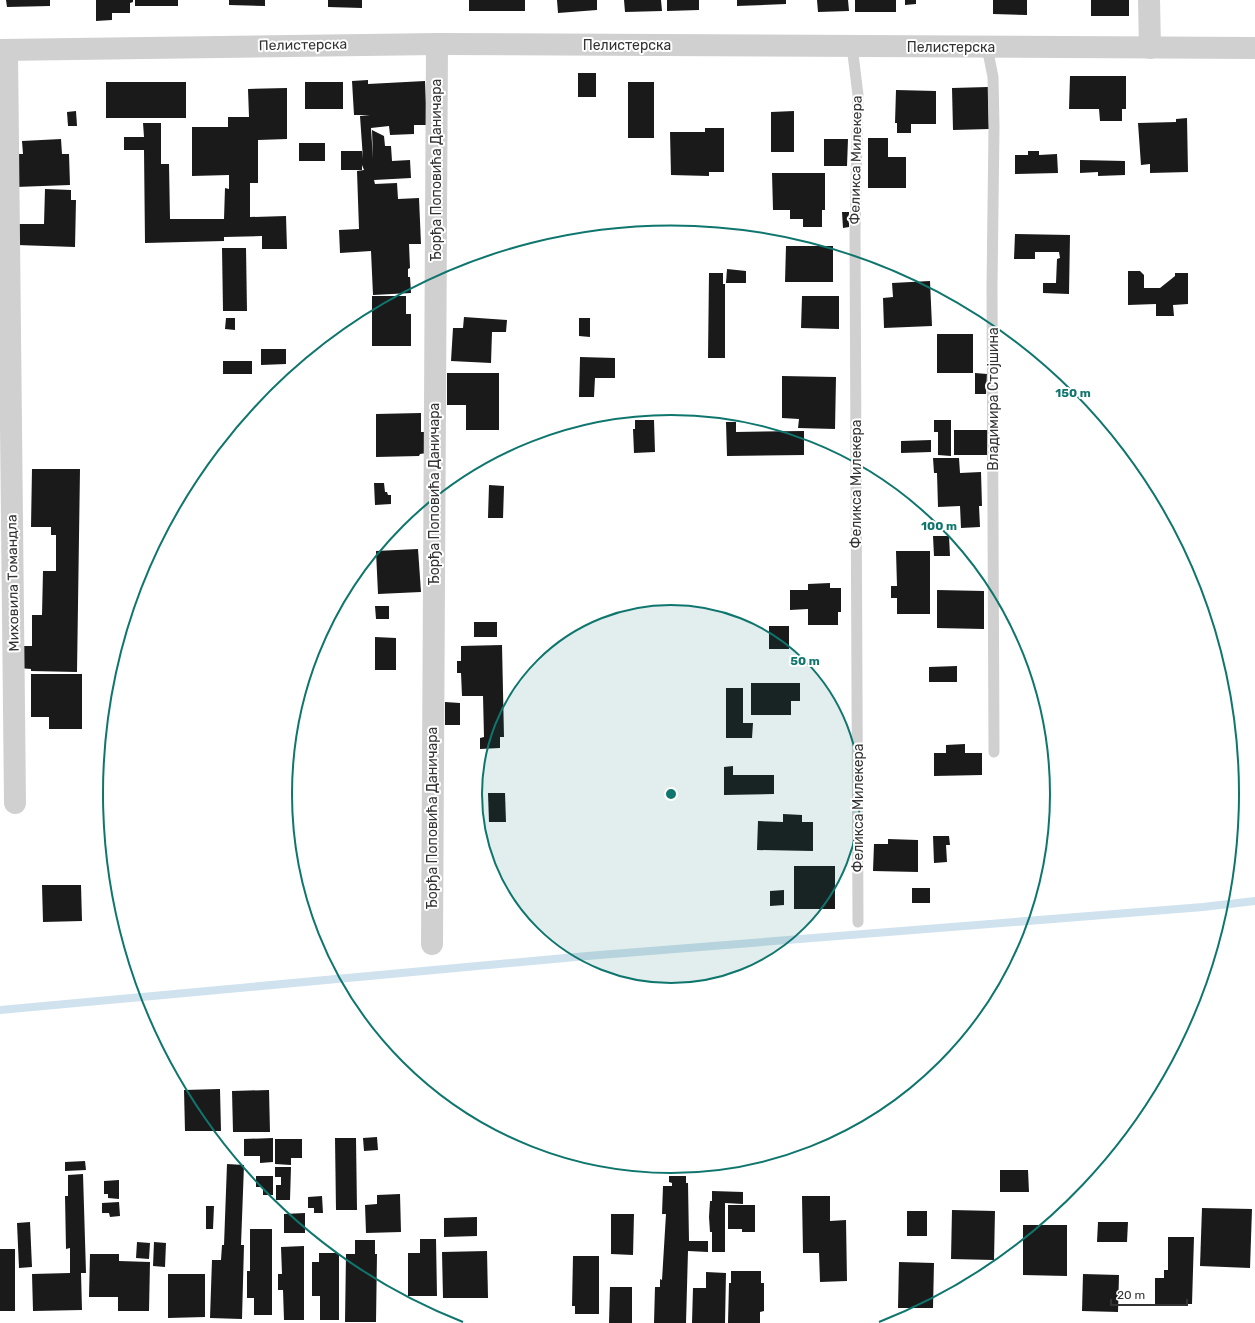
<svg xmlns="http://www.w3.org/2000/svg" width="1255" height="1323" font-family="Rubik,sans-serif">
<rect width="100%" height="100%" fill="#fff"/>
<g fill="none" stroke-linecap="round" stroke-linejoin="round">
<path stroke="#cfe2ee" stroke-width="8" d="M0,1010L587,956L1203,907L1255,901"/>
</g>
<g fill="#1a1a1a">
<path d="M6,0H50V6L7,7Z"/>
<path d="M96,0H133V2L130,3V13H112V20L96,21Z"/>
<rect x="135" y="0" width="43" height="6"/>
<path d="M229,0H265V6L229,5Z"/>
<path d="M328,0H362V8L328,7Z"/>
<rect x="469" y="0" width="56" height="11"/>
<path d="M557,0H597V10L558,13Z"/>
<path d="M624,0H661L662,11L625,12Z"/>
<path d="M667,0H699V10L667,11Z"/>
<path d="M737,0H786V4L737,6Z"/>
<path d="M817,0H848L849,11L818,12Z"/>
<rect x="855" y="0" width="41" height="12"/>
<path d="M905,0H916V4L905,5Z"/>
<path d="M993,0H1027V15L993,14Z"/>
<rect x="1091" y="0" width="38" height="16"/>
<rect x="578" y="73" width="18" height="24"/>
<path d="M1070,76H1126V109H1122V121H1100L1099,109H1069Z"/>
<path d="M368,80V84L425,81L427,125H414V134L390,135L389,126L371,128L373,159L372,130L384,136L385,146H391L392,161L410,160L411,178L374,180L375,184L397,183L398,199L419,198L421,244H409L410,268L408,269V277H410L411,293L373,295L371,251L340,253L339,230L359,229L357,171L364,170L362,165V170H341V151H362L363,159L360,116L370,115H354L352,81Z"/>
<rect x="106" y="82" width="80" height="36"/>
<rect x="305" y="82" width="38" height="27"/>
<rect x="628" y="82" width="26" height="56"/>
<path d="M988,87L989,129L953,130L952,88Z"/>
<path d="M287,88V139L258,140V183H250V217L286,216L287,249H262V236L224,237V241L145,243L144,150H124V137H144L143,123H161V164H169L170,219H224L225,188L229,189V175L192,176V127H228V117H249L248,89Z"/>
<path d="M896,90L936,91V124H911V133H897V123H895Z"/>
<path d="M76,111L77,126H68L67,112Z"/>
<path d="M794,111V152H771V112Z"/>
<path d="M1187,118L1188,172L1150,173V164L1141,165L1138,123L1176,122V119Z"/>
<path d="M705,128H724V172H709V176L671,175L670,132H705Z"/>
<path d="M868,138H888V157H906V188H868Z"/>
<path d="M61,139L62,154H69L70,185L16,187L15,154H23L22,141Z"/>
<path d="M824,139H848L847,166H824Z"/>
<rect x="299" y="143" width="26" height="18"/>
<path d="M1028,151H1039V155L1057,154L1058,173L1015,174V155H1028Z"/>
<path d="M1080,160L1125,161V175L1098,176V172L1080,173Z"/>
<path d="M772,173H825V210H822V227H803V219H790V210H773Z"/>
<path d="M45,189L71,190V200H76L75,247L17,245L18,224H44Z"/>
<path d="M842,212H849V227L843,228Z"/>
<path d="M1015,234L1070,235L1069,294L1043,293V283H1056L1057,259L1060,258L1059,252H1035V259H1014Z"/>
<path d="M786,246H833V282H785Z"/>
<path d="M222,248H246L247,311H223Z"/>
<path d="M727,269L746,271V283H726Z"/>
<path d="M1128,271H1140L1144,275V288H1160L1175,276V273H1188V304L1173,305L1174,316H1156V304L1128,305Z"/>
<path d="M709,273H723V284H725V358H708Z"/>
<path d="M930,281L932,326L884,328L883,298L893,297L892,283Z"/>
<path d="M372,296H406V314H411V346H372Z"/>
<path d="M802,296H839V329L801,328Z"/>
<path d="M464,317L507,320L506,332H492L491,363L451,361L453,328H463Z"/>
<path d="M226,318H235V330L225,329Z"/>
<path d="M579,318H590V337L579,336Z"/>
<rect x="937" y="334" width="36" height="39"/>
<path d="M261,349H286V364L261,365Z"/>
<path d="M580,357L615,358V378H595L594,397H579Z"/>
<rect x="223" y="361" width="29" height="13"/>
<path d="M447,373H499V430H466V405H447Z"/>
<path d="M975,373L987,374L986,394H975Z"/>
<path d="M782,376L836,377L835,429L798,428L799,419L782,418Z"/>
<path d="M421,413V432H427V453L420,454L419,456L376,457V414Z"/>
<path d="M635,420H654L655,452L634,453L633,429H635Z"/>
<path d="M934,420H951V456L938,455V432H934Z"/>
<path d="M726,422H736V432L804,431V455L727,456Z"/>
<path d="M954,430H988L987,455H954Z"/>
<path d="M931,440V452L901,453V441Z"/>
<path d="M933,458H959L960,473L981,472L982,506H979L980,527L961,528L960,506L938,507L937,473H934Z"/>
<path d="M32,469H80L77,672L31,671V669L18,668V646H32V615H42L43,571H56V535H51V527H31Z"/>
<path d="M374,483H384L385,492H387L388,495H391V504L375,505Z"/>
<path d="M489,485L504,486L503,518H488Z"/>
<path d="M933,536H949L950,556H934Z"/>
<path d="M418,549L421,592L378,594L376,551Z"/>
<path d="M896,551H930V614H897V598H891V586H897Z"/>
<path d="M830,583V588H841V612H838V625H808V609L790,610V590H808V584Z"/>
<path d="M937,590L984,591V629L937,628Z"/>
<path d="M375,606H389V619H376Z"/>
<rect x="474" y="622" width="23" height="15"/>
<rect x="769" y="626" width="20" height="23"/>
<path d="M375,637L396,638V670H375Z"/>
<path d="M502,645L504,737H500V748L480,749V738L484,737L483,696H462L461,673H457V661H461V646Z"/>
<path d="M957,666V682H929V667Z"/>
<path d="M31,674H82V729H49V717H31Z"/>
<path d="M751,683H800V701H791V715H751Z"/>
<path d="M726,688H743V723H753L752,738H726Z"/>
<path d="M445,702L460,703V725H445Z"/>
<path d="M965,744V753H982V775L934,776V753H946V745Z"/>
<path d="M733,766V775H774V794L724,795V767Z"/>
<path d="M488,793H505L506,822H489Z"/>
<path d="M783,814L802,815V822H813V851L757,850L758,821L783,822Z"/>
<path d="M933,836H949L950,845H946L947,862L934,863Z"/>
<path d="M888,839L918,840V872L873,871L874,844H888Z"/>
<rect x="794" y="866" width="41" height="43"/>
<path d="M42,885H81L82,921L43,922Z"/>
<rect x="912" y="888" width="18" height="15"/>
<path d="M784,890V905L770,906V891Z"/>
<path d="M220,1089L221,1131H185L184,1090Z"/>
<path d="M269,1090L270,1132H233L232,1091Z"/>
<path d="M377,1137L378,1150L364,1151L363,1138Z"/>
<path d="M273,1138V1162L260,1163V1156H244V1139Z"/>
<path d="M335,1138H356L357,1210H336Z"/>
<path d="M275,1139H302V1158H291V1165L275,1164Z"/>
<path d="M85,1161L86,1170L65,1171V1162Z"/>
<path d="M227,1164L244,1165L241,1245H244L242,1319L210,1318L212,1260H221L222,1245H224Z"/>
<path d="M275,1167H291L290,1200H276V1185H281V1177H275Z"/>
<path d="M1000,1170H1028L1029,1192H1000Z"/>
<path d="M83,1174L86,1273H81L82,1310L33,1311L32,1274L70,1273V1248L66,1249L65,1196H68V1175Z"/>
<path d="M256,1176H273V1195H263V1187H256Z"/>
<path d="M669,1176H686V1183H688L689,1241H708V1252L688,1251L686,1323H654L655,1287H660V1279L662,1280L666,1214H662L663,1186H672V1183L669,1182Z"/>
<path d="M119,1180V1199L108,1198V1194H104V1181Z"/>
<path d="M712,1191L743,1192V1204L725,1203V1252H712V1232H710L709,1217L710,1201H712Z"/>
<path d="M400,1194L401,1232L366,1233L365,1205L377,1204V1195Z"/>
<path d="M322,1196L323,1213H314V1208H308V1197Z"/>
<path d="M802,1196H830V1221L846,1220L847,1281L820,1282L819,1253H803Z"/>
<path d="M119,1202L120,1216L110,1217L109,1213H102V1203Z"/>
<path d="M728,1205H755V1232H742V1229H728Z"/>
<path d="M206,1206H214L213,1229H206Z"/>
<path d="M1202,1208L1252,1209L1250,1268L1200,1266Z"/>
<path d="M952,1210L995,1211L994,1260L951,1259Z"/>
<rect x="907" y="1211" width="20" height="25"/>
<path d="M305,1213V1233H284V1214Z"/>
<path d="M611,1214H634L633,1255L611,1254Z"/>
<path d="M477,1217V1236L444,1237V1218Z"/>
<path d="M30,1222L32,1267L19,1268L17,1223Z"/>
<path d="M1098,1222H1128L1127,1242H1097Z"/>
<path d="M1023,1225H1067V1276L1023,1275Z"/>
<path d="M250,1229H272V1315H254V1298H247V1271H250Z"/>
<path d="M1168,1237H1194L1192,1304H1155V1278H1164V1270H1168Z"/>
<path d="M420,1239H436L437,1296H408V1253H420Z"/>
<path d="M355,1240H375V1254H377L376,1322H345L346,1254H355Z"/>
<path d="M137,1242L150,1243L149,1259L136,1258Z"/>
<path d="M154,1242L166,1243L165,1267L153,1266Z"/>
<path d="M304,1246V1320H284L283,1290H278V1274H282L281,1247Z"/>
<rect x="0" y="1249" width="15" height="62"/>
<path d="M487,1251L488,1298H443L442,1252Z"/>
<path d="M319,1253H339V1320H320V1296H312V1262H319Z"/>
<path d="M90,1254H119V1261L150,1262L149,1311H118V1297H89Z"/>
<path d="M573,1256H599V1314H575V1306H572Z"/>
<path d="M899,1262L934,1263L933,1308H898Z"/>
<path d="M731,1271H761V1283H764V1311L760,1312V1323H728L729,1283H731Z"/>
<path d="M706,1272L726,1273L725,1323H692L693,1288H706Z"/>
<path d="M168,1274H205V1317L168,1318Z"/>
<path d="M1083,1274L1119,1275L1118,1312L1082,1311Z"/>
<path d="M610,1287H632V1323H609Z"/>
</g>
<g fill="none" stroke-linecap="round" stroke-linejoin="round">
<g stroke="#d0d0d0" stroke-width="11">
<path d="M852,46L858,95L855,231L858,922"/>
<path d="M987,47L993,77L994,127L992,287L994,752"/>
</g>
<g stroke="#d0d0d0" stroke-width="22">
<path d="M1149,0L1150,48"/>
<path d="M0,50L437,44L1255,48"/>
<path d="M7,50L15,803"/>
<path d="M432,944L437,44"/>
</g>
</g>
<circle cx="671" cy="794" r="189" fill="#0f766e" fill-opacity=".12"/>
<g fill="none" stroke="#0f766e" stroke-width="2">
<circle cx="671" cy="794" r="189"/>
<circle cx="671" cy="794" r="379"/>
<path d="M463 1322A568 568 0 1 1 879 1322"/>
</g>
<g text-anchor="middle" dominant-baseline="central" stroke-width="4" stroke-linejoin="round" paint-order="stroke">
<g font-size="14" fill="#333" stroke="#fff">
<text transform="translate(303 45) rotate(-1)">Пелистерска</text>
<text x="627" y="45">Пелистерска</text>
<text x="951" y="47">Пелистерска</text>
<text transform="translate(856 160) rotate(-89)">Феликса Милекера</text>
<text transform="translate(436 170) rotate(-90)">Ђорђа Поповића Даничара</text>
<text transform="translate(993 399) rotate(-90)">Владимира Стојшина</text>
<text transform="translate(856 484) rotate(-90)">Феликса Милекера</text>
<text transform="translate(434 494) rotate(-90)">Ђорђа Поповића Даничара</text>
<text transform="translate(13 583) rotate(-91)">Миховила Томандла</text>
<text transform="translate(858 808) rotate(-90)">Феликса Милекера</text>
<text transform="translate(432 818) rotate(-90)">Ђорђа Поповића Даничара</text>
</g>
</g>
<circle cx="671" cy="794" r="6" fill="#0f766e" stroke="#fff" stroke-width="2"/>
<g font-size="12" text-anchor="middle" font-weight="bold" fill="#0f766e" stroke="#fff" stroke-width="4" stroke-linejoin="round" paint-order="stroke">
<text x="1073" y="397">150 m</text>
<text x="939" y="530">100 m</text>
<text x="805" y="665">50 m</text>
</g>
<path d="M1111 1299v6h76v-6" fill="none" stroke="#333333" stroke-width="2"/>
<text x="1117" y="1299" font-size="12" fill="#333333" stroke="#ffffff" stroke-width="3" paint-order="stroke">20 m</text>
</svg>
